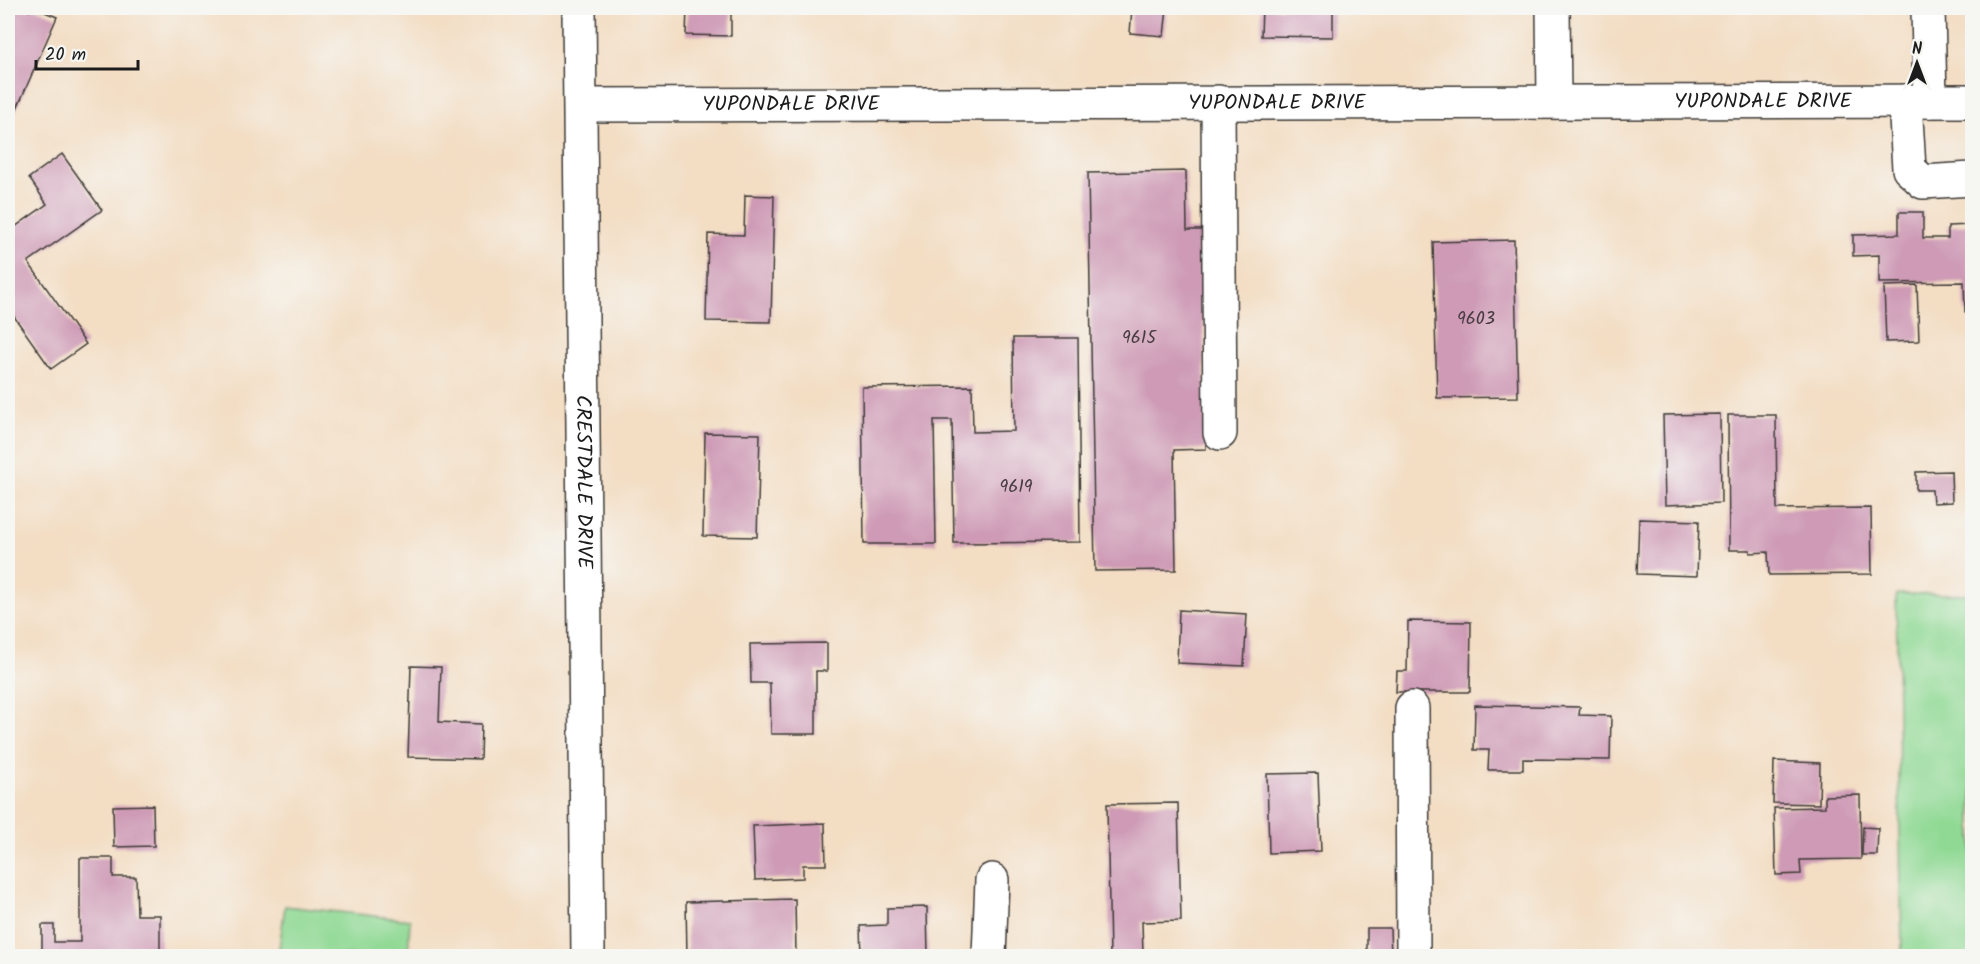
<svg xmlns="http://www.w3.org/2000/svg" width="1980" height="964" font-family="Kalam,sans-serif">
<rect width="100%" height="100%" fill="#f6f6f2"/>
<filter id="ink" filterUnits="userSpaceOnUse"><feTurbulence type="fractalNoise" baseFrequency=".0167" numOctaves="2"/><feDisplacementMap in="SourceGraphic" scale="12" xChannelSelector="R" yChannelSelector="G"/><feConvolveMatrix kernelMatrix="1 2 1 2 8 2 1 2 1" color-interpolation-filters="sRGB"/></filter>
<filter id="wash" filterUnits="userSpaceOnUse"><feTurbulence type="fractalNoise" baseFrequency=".008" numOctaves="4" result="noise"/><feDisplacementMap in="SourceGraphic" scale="24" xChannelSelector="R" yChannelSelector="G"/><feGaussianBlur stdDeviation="1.35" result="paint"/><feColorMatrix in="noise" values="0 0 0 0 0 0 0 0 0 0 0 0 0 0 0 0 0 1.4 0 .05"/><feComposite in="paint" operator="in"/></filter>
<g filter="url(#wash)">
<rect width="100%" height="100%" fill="#f3ddc3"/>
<g fill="#90d994" stroke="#567a58" stroke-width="1.5">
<path d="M1896,594H1972V956H1902Z"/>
<path d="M285,906L410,920L408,956H278Z"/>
</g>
<g id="blocks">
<g fill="#ce9ab5">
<path d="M8,8H22L29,11L30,8H35L57,17L8,129Z"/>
<path d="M687,8H731V36L686,35Z"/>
<path d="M1132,8H1167L1164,36L1130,33Z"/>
<path d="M1262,8H1333V37L1261,36Z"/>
<path d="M62,154L102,210L28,262L86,344L51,369L8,308V232L47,204L29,178Z"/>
<path d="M1186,171L1187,230H1202L1206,449L1174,450L1176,570L1095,571L1088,173Z"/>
<path d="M745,195L774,196L771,322L706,321L708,234L744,235Z"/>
<path d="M1899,212H1923V238H1948V226L1972,225V312H1965L1964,282L1879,283V255L1853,256V235L1899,234Z"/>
<path d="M1514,240L1518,397L1437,398L1433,242Z"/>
<path d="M1917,285L1919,341L1886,342L1884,286Z"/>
<path d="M1013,338H1078L1080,542L954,543L952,420H934L936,544H864L862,387L972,386L973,432L1014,431Z"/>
<path d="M1720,414L1721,503L1665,505L1663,415Z"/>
<path d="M1728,415H1776L1777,509L1871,508L1872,574L1769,575L1768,552L1750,553V550H1729Z"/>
<path d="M705,433L760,434L757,537L703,536Z"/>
<path d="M1951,471L1952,502L1933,503L1932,490H1916V472Z"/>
<path d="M1639,519L1699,521L1697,576L1637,574Z"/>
<path d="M1179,610L1247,614L1244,666L1177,663Z"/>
<path d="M1408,621L1471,622L1470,692H1396L1397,671H1407Z"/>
<path d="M827,643V671H816V734H771L770,683H751L750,644Z"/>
<path d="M411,666L441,667L439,722L481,724L480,759L408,757Z"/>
<path d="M1475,705L1580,707L1579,715L1611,716L1610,760L1523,759V770H1488L1489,750H1474Z"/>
<path d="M1774,761L1820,763L1819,804L1773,803Z"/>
<path d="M1318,773L1321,851L1269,853L1267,774Z"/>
<path d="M1860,795L1861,859L1800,860L1801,874L1776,875L1774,808L1825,807V796Z"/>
<path d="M1178,803L1181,921L1142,922L1143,954L1110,955L1107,804Z"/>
<path d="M153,805L154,846L114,847L113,806Z"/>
<path d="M825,823L826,865H803V878L755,880L753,826Z"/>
<path d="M1863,827L1878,828L1877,855H1862Z"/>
<path d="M80,858H113V877H136L137,915H160V956H42V925H54V942H80Z"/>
<path d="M795,899L796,956H687L686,902Z"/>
<path d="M927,907L928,956H862L861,926L887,925V908Z"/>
<path d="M1367,928H1390L1391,956H1367Z"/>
</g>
</g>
</g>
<g filter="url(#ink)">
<use href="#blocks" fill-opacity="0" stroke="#3c3935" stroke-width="1.5"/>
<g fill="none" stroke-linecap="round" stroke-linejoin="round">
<defs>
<g id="minor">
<path id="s1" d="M579,8L588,956"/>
<path d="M1553,8L1554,101"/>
<path d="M1928,8L1930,101"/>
<path d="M1905,101L1909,169L1923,182L1972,179"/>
<path d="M1218,102L1220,433"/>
<path id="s2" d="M581,105L1972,101"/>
<path d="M1412,708L1413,956"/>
<path d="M989,956L992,880"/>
</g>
</defs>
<use href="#minor" stroke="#3c3935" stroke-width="36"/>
<use href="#minor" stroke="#fff" stroke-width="33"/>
</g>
</g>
<g text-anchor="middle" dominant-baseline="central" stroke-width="4.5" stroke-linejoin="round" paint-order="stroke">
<g font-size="18" fill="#483c42">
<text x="1476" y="319">9603</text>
<text x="1139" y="338">9615</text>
<text x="1016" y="487">9619</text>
</g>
<g font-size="21" fill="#1c1c1c" stroke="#f6f6f2">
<text stroke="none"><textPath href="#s2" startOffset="1182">YUPONDALE DRIVE</textPath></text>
<text stroke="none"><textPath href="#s2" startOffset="696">YUPONDALE DRIVE</textPath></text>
<text stroke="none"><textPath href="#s2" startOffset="210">YUPONDALE DRIVE</textPath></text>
<text stroke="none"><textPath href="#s1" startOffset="474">CRESTDALE DRIVE</textPath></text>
</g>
</g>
<rect width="1980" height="964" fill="none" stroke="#f6f6f2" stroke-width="30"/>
<g transform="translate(1917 63)" stroke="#f6f6f2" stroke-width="4.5" paint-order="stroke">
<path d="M0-4.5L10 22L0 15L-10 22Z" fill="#1c1c1c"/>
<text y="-9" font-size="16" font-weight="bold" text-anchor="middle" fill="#1c1c1c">N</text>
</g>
<path d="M36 60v9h102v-9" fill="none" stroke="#1c1c1c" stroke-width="3"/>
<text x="45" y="60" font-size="18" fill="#1c1c1c" stroke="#f6f6f2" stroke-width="4.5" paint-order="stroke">20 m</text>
</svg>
